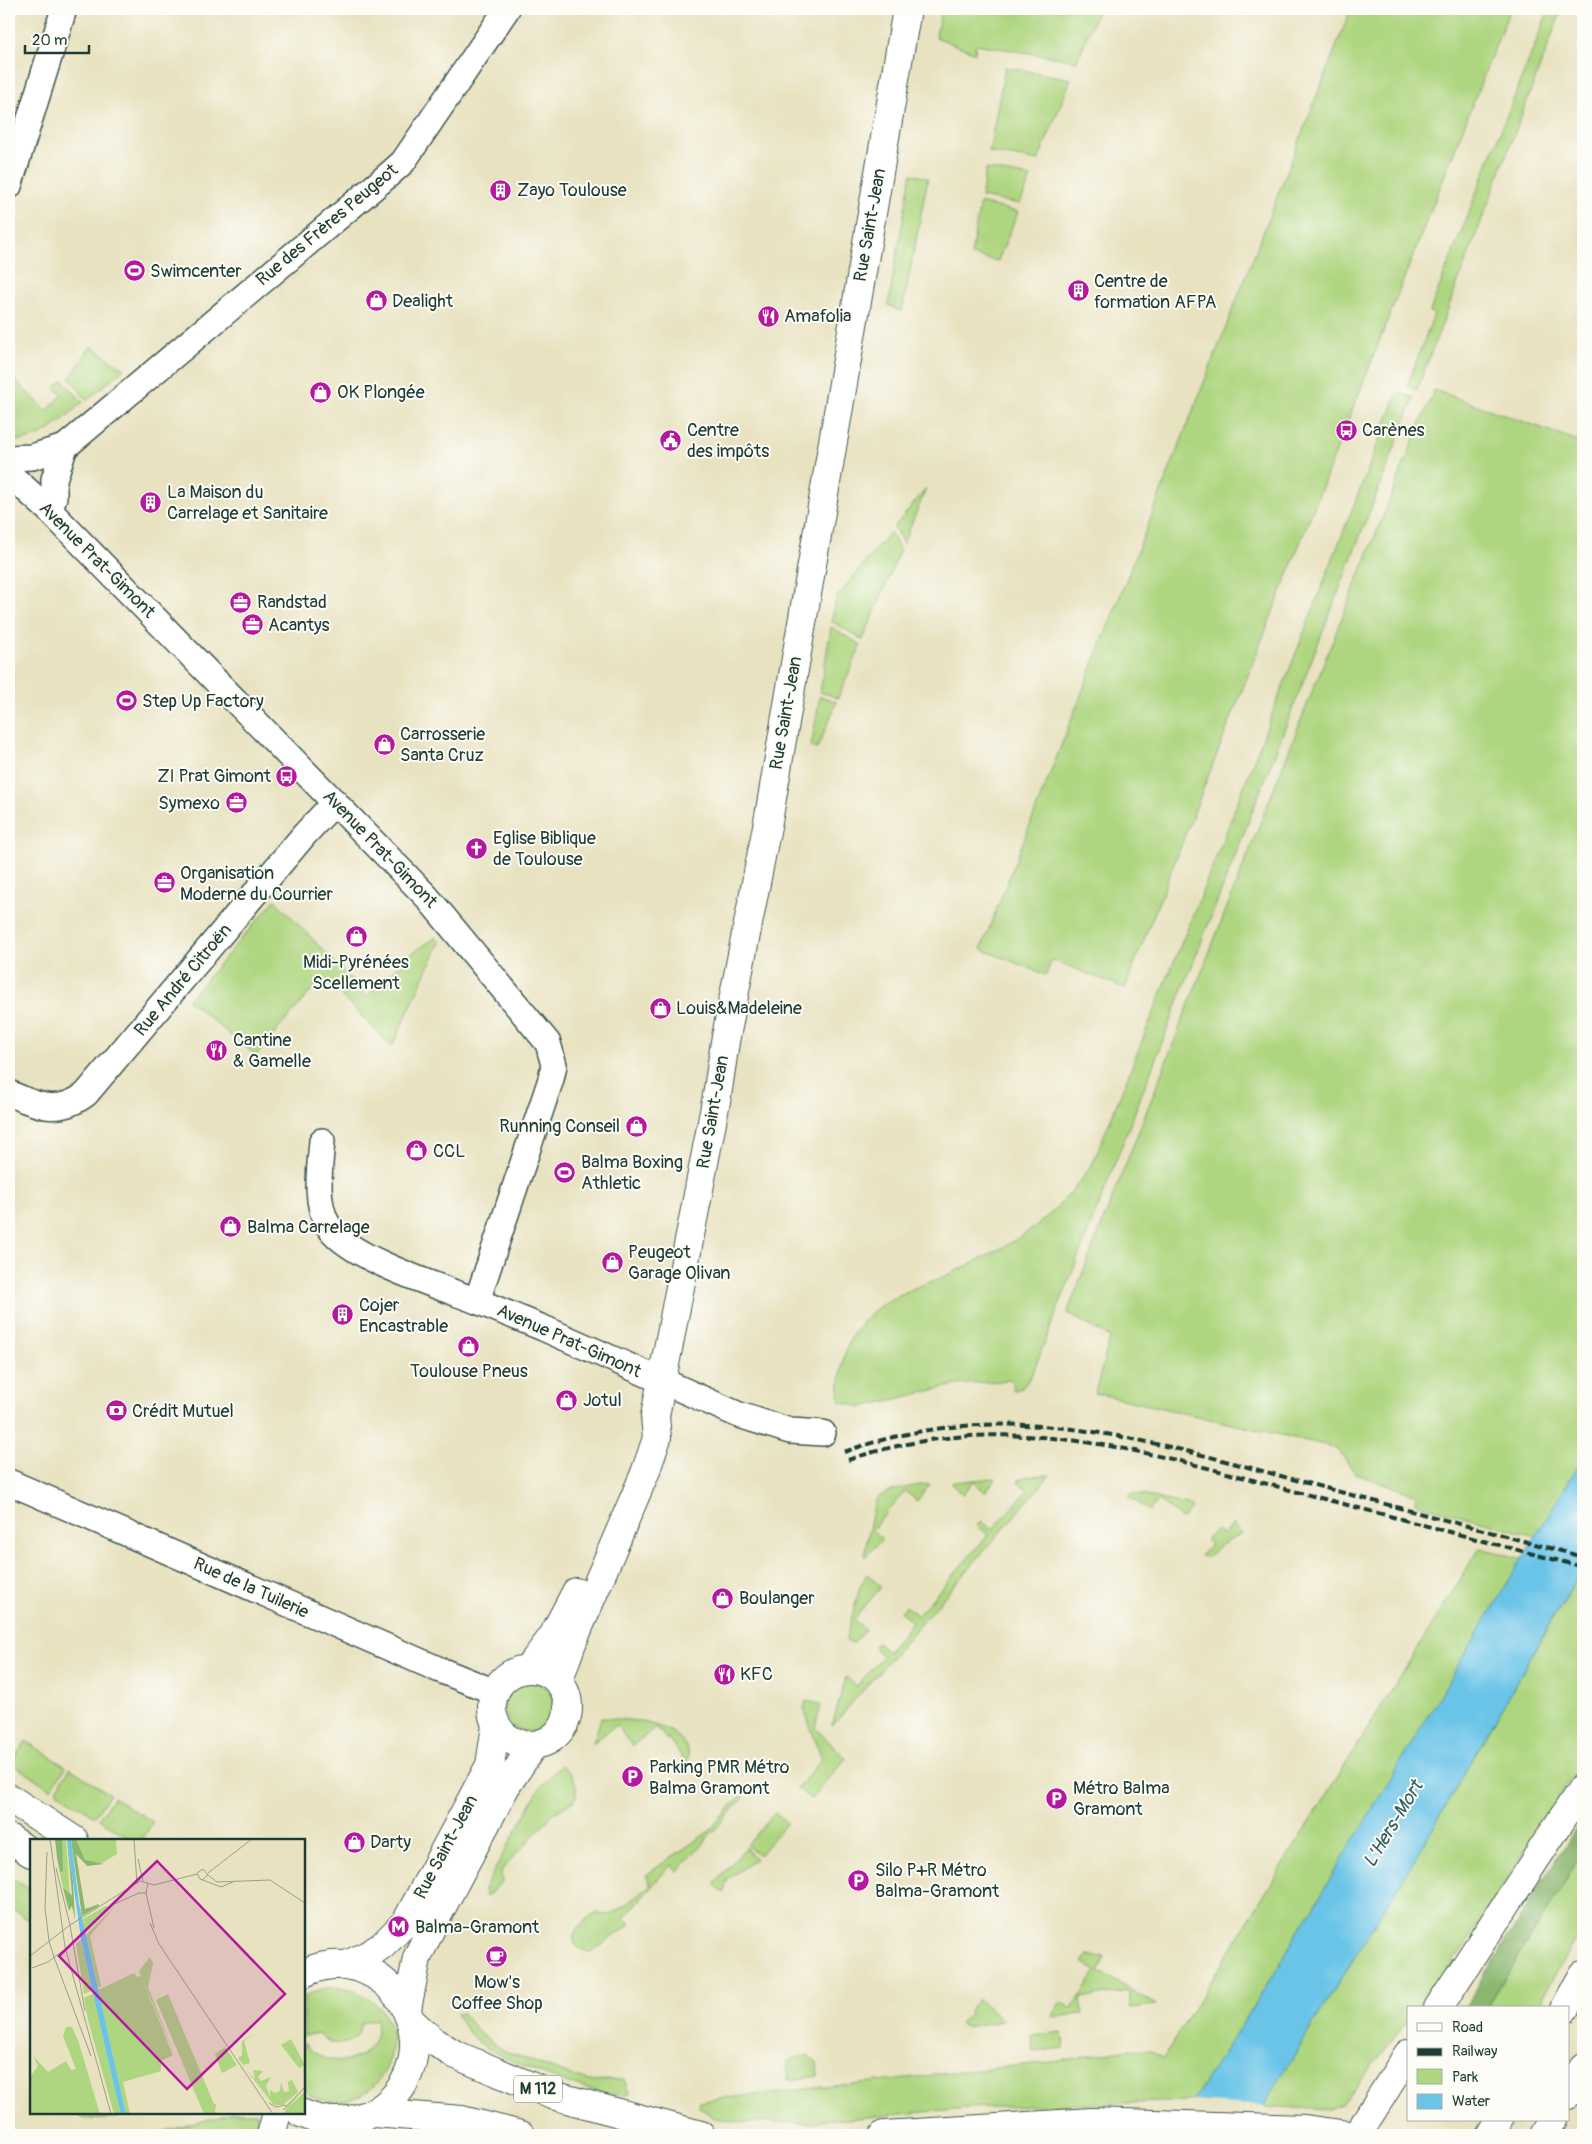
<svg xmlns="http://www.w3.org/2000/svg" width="1592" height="2144" font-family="Pangolin,sans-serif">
<rect width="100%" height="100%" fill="#fdfcf7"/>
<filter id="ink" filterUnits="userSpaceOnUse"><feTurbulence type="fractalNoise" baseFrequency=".02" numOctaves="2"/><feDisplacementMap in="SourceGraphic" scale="10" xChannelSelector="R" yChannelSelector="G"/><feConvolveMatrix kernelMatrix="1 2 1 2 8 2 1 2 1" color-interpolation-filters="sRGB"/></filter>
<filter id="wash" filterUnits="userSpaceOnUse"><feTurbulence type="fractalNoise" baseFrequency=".0096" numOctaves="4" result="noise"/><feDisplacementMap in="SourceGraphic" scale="20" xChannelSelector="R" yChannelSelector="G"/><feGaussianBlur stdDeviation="1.12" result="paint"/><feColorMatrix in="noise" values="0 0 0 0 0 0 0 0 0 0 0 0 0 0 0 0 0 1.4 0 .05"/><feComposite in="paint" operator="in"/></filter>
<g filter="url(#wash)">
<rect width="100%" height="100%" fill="#e8e2c0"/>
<g fill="#aed57f" stroke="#66895a">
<path d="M941,9H1098L1077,61L976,44L975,53L936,37Z"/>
<path d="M1351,9H1510L1125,988L1052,960L1046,975L981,949Z"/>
<path d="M1549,9H1562L1417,390L1407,386L1434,314L1430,312L1431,308Z"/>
<path d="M1005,67L1071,79L1038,161L989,152Z"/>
<path d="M986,169L1031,177L1020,204L981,197Z"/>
<path d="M911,174L928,178L902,312L888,305Z"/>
<path d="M980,203L1018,212L998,261L971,255Z"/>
<path d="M91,346L124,369L87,400L70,378Z"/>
<path d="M9,375L47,411L62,395L55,387L63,380L83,402C60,422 41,444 9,440V403L18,395L9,386Z"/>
<path d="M1434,390L1581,442L1583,440V1457L1536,1536L1415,1503L1416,1495L1356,1474L1338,1450L1325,1445L1095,1393L1110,1337L1067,1313L1312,692Z"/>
<path d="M1398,392L1414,398L1034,1370C1029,1378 1025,1390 1014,1390L1010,1380L955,1385L862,1407L839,1401C840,1379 841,1357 851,1338C870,1302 910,1290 945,1276C964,1267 984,1258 1003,1247C1042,1226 1066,1201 1092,1165L1213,865Z"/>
<path d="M926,489L903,544L894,527Z"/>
<path d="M890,532L900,550L863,640L831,621L837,597Z"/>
<path d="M831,627L861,645L838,698L820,692Z"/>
<path d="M820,696L837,702L817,749L811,747Z"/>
<path d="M275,900L367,996L410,955L436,937L440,942L392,1047L323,977L256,1056L188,1000Z"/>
<path d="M1050,1475L832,1726L846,1677L857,1686L883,1656L873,1647L878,1642L888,1652L912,1622L901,1612L906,1606L917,1616L988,1535L977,1525L982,1521L992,1530L1028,1490L1018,1481L1028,1476Z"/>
<path d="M994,1478L996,1479L985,1492L974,1482L963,1494L951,1484L954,1482Z"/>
<path d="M930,1484L917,1501L905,1491L872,1530L882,1539L865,1557C866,1546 872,1506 877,1499C884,1490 918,1485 930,1484Z"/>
<path d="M1133,1493L1188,1505L1192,1508L1182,1519L1159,1500L1149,1511L1129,1496Z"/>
<path d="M1233,1524L1242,1533L1220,1546L1207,1557L1200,1556L1211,1544L1206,1540L1216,1530L1223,1535Z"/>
<path d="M1480,1548L1523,1559L1257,2001L1193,2101L967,2108L803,2123L743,2122L714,2118L699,2107L700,2102L716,2099L1060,2061L1128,2049L1150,2050L1163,2058Z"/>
<path d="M867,1574L881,1587L854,1619L865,1630L853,1643L847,1642L846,1638L860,1587Z"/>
<path d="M1576,1579L1583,1581V1762L1545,1818L1462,1950L1418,2008H1408V2020L1342,2105L1329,2110L1263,2106L1424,1844Z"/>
<circle cx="529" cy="1707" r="25"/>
<path d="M806,1701L821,1704L815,1728L846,1758L811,1799L797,1788L822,1759L804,1709Z"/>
<path d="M601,1718C627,1719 697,1723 687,1764L669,1739L667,1740L656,1727L632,1746L616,1725L593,1743Z"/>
<path d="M26,1741L66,1767L51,1789L11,1763Z"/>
<path d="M561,1765C574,1774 580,1786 574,1801L554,1813L501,1871L502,1882L486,1897L484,1889L539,1789Z"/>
<path d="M70,1768L110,1794L95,1816L56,1791Z"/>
<path d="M741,1795L743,1798L677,1872L672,1865L668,1868L624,1918L631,1924L591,1952C569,1949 569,1933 585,1921C587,1919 591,1915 594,1914C599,1913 605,1916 610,1914C619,1911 641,1892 651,1885L646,1875L708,1832Z"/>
<path d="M113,1797L153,1822L142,1840H132L99,1819Z"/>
<path d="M775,1813L787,1823L759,1855L747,1845Z"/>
<path d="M746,1847L756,1859L728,1879L723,1893L714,1884Z"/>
<path d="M1583,1852V1925L1536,2008H1487Z"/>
<path d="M9,1876L31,1890V1916L29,1920L9,1907Z"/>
<path d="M1087,1956L1105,1957L1099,1971L1156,2005L1131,2008L1128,1991L1081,1998L1083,2014L1052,2017L1061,2002L1072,2009L1097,1970L1082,1962Z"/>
<path d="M331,1987C342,1988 351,1989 361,1994C409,2016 398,2088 348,2100C333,2103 316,2101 304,2091V2043C331,2076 383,2060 377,2019L361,2023C358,2047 332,2050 319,2033L304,2036V1997L315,1991Z"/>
<path d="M978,1999L1002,2019V2021L965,2027L960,2023L970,2013L969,2010Z"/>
<path d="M463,2013L480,2034L505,2051L572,2076L590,2081L624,2079L629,2094C603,2101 507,2062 484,2046C471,2038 464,2027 456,2014Z"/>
<path d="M1062,2032L1064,2048L1033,2052L1031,2035Z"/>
<path d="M808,2056L817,2062L818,2076L788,2080C786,2058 787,2059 808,2056Z"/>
<path d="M74,2113H133C111,2119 95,2124 74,2113Z"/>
<path d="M233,2113H256L259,2119L253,2135H151Z"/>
</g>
<path fill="#8ab66e" stroke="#547a51" d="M1583,1817V1852L1487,2008H1464Z"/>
<path fill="#6ac4e8" stroke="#44808e" d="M1583,1457V1566L1424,1844L1245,2135H1171L1257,2001Z"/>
<path fill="#e8e2c0" d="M1190,2101L1266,2106L1248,2135L1169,2134Z"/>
</g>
<g filter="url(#ink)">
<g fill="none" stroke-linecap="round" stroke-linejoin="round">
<defs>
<g id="street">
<path d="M9,186L64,9"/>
<path d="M9,458L32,457L65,447L386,177L403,162L507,9"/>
<path d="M9,474L50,511L427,897L548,1043L554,1065L551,1079L477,1301L543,1328L739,1415L790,1431L823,1433"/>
<path d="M50,511L54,497V479L65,447"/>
<path d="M9,1093C37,1106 59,1115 86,1094L305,834L335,802"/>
<path d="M322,1141C320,1167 314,1201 328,1225C345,1257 441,1287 477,1301"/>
<path d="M9,1482L440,1670L495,1692"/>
</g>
<g id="secondary">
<circle cx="530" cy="1707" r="38"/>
<path d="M528,1669L553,1636L576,1592"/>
<path d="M558,1682L572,1643L645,1473L657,1438L655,1416L717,1096L725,1042L769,816L907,9"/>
<path d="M344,1966L370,1954L382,1946L406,1922L490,1765L496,1726"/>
<path d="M407,2009L417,1958L433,1924L506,1786L533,1746"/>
<path d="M271,2135L277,2113"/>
</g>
<g id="primary">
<path d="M9,1798L74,1840"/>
<path d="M9,1838L31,1853"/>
<path d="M412,2022L432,2040L454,2054L552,2095L701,2135"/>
<path d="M301,2113C323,2123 345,2124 367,2115C382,2110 396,2097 404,2083C440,2018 373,1939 304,1973"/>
<path d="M374,2113L462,2120L521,2135"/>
<path d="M884,2135L1092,2122L1305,2129L1348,2135"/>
</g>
<g id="highway">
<path d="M1438,2008L1583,1787"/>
<path d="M1565,2008L1583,1975"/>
<path d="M1568,2094L1583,2068"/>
<path d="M1359,2135L1367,2119L1408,2054"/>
<path d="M1490,2135L1499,2120"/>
<path d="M1544,2135L1553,2120"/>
</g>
</defs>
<use href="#street" stroke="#3d5649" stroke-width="28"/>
<use href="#secondary" stroke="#3d5649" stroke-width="30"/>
<use href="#primary" stroke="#3d5649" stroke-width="30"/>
<use href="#highway" stroke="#3d5649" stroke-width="30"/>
<use href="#street" stroke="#fff" stroke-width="25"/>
<use href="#secondary" stroke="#fff" stroke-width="28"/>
<use href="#primary" stroke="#fff" stroke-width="28"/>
<use href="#highway" stroke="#fff" stroke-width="28"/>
<g stroke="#1f3d34" stroke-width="4" stroke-dasharray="8 4" stroke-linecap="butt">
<path d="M844,1452C1006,1393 1149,1441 1307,1483C1399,1508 1491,1532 1583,1557"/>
<path d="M848,1460C1007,1405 1150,1453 1305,1494C1398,1518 1490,1543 1583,1567"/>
</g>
</g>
</g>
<defs>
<symbol id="building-disc" viewBox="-11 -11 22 22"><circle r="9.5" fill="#b5179e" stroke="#fdfcf7"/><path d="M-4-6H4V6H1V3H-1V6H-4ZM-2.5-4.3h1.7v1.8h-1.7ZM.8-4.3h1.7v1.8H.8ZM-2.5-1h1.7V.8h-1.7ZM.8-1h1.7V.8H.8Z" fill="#fff"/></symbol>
<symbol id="stadium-disc" viewBox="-11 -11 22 22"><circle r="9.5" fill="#b5179e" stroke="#fdfcf7"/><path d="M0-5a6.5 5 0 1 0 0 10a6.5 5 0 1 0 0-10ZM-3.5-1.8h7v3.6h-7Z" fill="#fff"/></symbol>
<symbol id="shop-disc" viewBox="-11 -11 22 22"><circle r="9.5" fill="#b5179e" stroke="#fdfcf7"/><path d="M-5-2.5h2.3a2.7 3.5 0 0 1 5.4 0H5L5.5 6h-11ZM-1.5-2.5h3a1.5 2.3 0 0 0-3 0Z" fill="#fff"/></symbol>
<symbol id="restaurant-disc" viewBox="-11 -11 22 22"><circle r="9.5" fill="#b5179e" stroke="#fdfcf7"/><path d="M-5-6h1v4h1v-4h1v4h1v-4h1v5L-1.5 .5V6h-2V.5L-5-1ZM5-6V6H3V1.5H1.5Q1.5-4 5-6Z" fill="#fff"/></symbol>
<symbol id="bus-disc" viewBox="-11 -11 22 22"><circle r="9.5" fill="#b5179e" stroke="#fdfcf7"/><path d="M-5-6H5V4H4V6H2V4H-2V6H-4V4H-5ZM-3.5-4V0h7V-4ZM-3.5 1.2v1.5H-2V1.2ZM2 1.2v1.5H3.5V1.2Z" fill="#fff"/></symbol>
<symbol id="civic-disc" viewBox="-11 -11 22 22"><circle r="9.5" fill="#b5179e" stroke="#fdfcf7"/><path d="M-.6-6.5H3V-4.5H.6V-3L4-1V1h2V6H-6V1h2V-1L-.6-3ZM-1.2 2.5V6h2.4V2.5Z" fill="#fff"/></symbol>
<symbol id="office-disc" viewBox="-11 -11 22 22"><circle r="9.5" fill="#b5179e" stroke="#fdfcf7"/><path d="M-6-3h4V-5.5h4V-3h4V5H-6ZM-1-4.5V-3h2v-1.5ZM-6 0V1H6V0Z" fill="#fff"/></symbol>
<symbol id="church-disc" viewBox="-11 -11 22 22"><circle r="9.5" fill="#b5179e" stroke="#fdfcf7"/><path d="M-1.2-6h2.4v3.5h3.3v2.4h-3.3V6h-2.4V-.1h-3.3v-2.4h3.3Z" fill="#fff"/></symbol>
<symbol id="bank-disc" viewBox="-11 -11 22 22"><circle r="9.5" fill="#b5179e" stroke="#fdfcf7"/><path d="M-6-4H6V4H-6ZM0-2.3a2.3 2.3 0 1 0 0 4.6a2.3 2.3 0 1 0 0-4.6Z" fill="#fff"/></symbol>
<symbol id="parking-disc" viewBox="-11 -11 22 22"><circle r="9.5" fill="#b5179e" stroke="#fdfcf7"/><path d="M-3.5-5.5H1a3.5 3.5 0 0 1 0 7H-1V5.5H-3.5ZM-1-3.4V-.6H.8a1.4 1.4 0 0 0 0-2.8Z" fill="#fff"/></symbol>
<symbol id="metro-disc" viewBox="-11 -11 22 22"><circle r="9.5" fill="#b5179e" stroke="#fdfcf7"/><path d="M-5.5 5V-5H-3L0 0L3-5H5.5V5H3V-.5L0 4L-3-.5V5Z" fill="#fff"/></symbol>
<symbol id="cafe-disc" viewBox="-11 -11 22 22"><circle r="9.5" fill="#b5179e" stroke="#fdfcf7"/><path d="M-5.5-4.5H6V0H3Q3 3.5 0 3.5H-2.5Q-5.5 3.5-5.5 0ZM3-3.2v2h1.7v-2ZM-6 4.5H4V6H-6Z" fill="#fff"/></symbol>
</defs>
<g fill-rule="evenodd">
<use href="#building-disc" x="488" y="178" width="25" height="25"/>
<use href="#stadium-disc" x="122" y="258" width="25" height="25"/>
<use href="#building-disc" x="1066" y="278" width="25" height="25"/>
<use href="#shop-disc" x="364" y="288" width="25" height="25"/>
<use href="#restaurant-disc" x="756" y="304" width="25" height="25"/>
<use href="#shop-disc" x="308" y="380" width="25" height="25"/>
<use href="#bus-disc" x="1334" y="418" width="25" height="25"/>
<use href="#civic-disc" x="658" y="428" width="25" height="25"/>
<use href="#building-disc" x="138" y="490" width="25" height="25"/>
<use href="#office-disc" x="228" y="590" width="25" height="25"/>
<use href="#office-disc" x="240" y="612" width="25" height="25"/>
<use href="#stadium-disc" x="114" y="688" width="25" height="25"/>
<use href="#shop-disc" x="372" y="732" width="25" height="25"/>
<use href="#bus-disc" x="274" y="764" width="25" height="25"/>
<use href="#office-disc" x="224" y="790" width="25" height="25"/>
<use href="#church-disc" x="464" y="836" width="25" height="25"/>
<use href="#office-disc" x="152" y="870" width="25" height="25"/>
<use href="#shop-disc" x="344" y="924" width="25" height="25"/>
<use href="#shop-disc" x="648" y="996" width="25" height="25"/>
<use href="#restaurant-disc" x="204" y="1038" width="25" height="25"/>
<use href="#shop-disc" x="624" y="1114" width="25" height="25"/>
<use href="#shop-disc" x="404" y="1138" width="25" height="25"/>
<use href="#stadium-disc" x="552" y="1160" width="25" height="25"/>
<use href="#shop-disc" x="218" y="1214" width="25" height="25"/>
<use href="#shop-disc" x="600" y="1250" width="25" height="25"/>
<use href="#building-disc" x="330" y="1302" width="25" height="25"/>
<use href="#shop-disc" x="456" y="1334" width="25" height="25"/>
<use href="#shop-disc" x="554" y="1388" width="25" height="25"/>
<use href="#bank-disc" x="104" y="1398" width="25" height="25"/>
<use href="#shop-disc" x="710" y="1586" width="25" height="25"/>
<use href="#restaurant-disc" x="712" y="1662" width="25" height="25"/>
<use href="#parking-disc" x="620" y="1764" width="25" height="25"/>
<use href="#parking-disc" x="1044" y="1786" width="25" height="25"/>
<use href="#shop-disc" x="342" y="1830" width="25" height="25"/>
<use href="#parking-disc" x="846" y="1868" width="25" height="25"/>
<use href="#metro-disc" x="386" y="1914" width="25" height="25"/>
<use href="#cafe-disc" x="484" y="1944" width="25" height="25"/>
</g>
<g text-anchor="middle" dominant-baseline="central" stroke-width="4" stroke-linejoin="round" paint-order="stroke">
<rect fill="#fdfcf7" stroke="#62766e" stroke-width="1" x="514" y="2075.5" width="48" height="27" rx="4"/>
<g font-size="16" font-weight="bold" fill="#1f3d34">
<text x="538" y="2089">M 112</text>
</g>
<g font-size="18" fill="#1f3d34" stroke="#fdfcf7" text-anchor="start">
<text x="517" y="190">Zayo Toulouse</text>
<text x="150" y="271">Swimcenter</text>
<text x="1094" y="281">Centre de<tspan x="1094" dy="21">formation AFPA</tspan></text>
<text x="392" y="301">Dealight</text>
<text x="784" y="316">Amafolia</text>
<text x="337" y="392">OK Plongée</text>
<text x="687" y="430">Centre<tspan x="687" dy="21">des impôts</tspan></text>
<text x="1362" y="430">Carènes</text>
<text x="167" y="492">La Maison du<tspan x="167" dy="21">Carrelage et Sanitaire</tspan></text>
<text x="257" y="602">Randstad</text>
<text x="268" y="625">Acantys</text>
<text x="142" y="701">Step Up Factory</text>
<text x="400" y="734">Carrosserie<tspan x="400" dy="21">Santa Cruz</tspan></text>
<text x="271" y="776" text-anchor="end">ZI Prat Gimont</text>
<text x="220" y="803" text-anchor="end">Symexo</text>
<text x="493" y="838">Eglise Biblique<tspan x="493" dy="21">de Toulouse</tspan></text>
<text x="180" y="873">Organisation<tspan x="180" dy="21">Moderne du Courrier</tspan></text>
<text x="356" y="962" text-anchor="middle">Midi-Pyrénées<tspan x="356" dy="21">Scellement</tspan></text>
<text x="676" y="1008">Louis&amp;Madeleine</text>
<text x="233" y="1040">Cantine<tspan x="233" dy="21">&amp; Gamelle</tspan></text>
<text x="620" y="1126" text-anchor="end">Running Conseil</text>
<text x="433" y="1151">CCL</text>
<text x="581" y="1162">Balma Boxing<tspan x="581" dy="21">Athletic</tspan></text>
<text x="247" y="1227">Balma Carrelage</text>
<text x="628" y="1252">Peugeot<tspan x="628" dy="21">Garage Olivan</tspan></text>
<text x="359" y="1305">Cojer<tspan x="359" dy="21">Encastrable</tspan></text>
<text x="469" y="1371" text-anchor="middle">Toulouse Pneus</text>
<text x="583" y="1400">Jotul</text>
<text x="132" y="1411">Crédit Mutuel</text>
<text x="739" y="1598">Boulanger</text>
<text x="740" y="1674">KFC</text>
<text x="649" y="1767">Parking PMR Métro<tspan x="649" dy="21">Balma Gramont</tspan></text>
<text x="1073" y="1788">Métro Balma<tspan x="1073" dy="21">Gramont</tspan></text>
<text x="370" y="1842">Darty</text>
<text x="875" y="1870">Silo P+R Métro<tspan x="875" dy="21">Balma-Gramont</tspan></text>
<text x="415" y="1927">Balma-Gramont</text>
<text x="497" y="1982" text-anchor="middle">Mow's<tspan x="497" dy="21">Coffee Shop</tspan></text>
</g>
<g font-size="18" fill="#1f3d34" stroke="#fdfcf7">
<text transform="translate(327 225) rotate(-40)">Rue des Frères Peugeot</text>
<text transform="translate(870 225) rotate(-80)">Rue Saint-Jean</text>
<text transform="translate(97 560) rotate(45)">Avenue Prat-Gimont</text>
<text transform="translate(786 713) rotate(-80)">Rue Saint-Jean</text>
<text transform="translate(380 849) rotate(46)">Avenue Prat-Gimont</text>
<text transform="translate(183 980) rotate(-50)">Rue André Citroën</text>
<text transform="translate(713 1112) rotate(-80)">Rue Saint-Jean</text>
<text transform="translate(569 1341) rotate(24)">Avenue Prat-Gimont</text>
<text transform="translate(251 1588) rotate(24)">Rue de la Tuilerie</text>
<text transform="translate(446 1847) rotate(-62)">Rue Saint-Jean</text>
</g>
<g font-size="19" font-style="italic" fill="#325f61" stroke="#fdfcf7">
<text transform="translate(1393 1824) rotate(-59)">L'Hers-Mort</text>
</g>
</g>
<g transform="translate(30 1839)">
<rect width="275" height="275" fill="#e8e2c0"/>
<path d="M23,0L30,33L32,0H36L40,57L33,49ZM46,0H86L87,15L72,24H60L55,21ZM86,66L60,97L71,147L68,149L56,96ZM76,67L78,68L55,92L53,80ZM51,100L63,151L54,155L46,105ZM120,118L123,125L118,148L144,214L109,132ZM104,134L107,138L111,137L143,216L131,222V232L93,243L100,275H96L68,151ZM64,154L84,247L91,275H84L58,181L54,159ZM138,155L184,265H186L185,273L189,275H174L126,161ZM36,188H42L48,201L70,275H0V238L8,227L3,217L18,233L36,222L41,231L46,230L33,197ZM224,195L214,202L220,224L213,226L208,219L212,216V202ZM261,200L275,226L269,229L251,206ZM195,208L207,226L192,234L185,215ZM223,231L233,232L228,238L231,242L241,238L236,247L240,258V251L245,254L250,252L251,243L254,253L259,252L258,243L262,241L268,253L253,266H244L217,232L225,240ZM275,250L256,270L275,253V275H255L256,267Z" fill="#aed57f"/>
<path d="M25,0H32L33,32L30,33L27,18ZM37,0L43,43L45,81L42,67L39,72L33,49L42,56ZM41,0H46L55,21L74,25L57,27L46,15L55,70L69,65V67L52,77Z" fill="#8ab66e"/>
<path d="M37,0H41L49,65L96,275H91L84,247L51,100Z" fill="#6ac4e8"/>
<path fill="none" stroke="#98a088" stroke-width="1" d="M20,0L35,108L81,275M104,0L107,45M17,13L15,69L19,102M108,20L113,42M26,29L40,86M178,34L222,0M178,36L187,43L240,41L275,64M172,41L178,36L173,30L167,34L170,40L191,48L203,43M108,54H116L118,44M116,54L124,89M120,84L129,105L243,275M40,86L43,104M19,102L24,118M43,104L55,172M0,117L40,86L110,42L124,46L167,35M24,118L61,217M2,129L18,123L47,101L82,66L109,54M239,264L246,268L256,266M253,271L275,248"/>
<path fill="#b5179e" fill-opacity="0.15" stroke="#b5179e" stroke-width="2.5" d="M127,22L255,155L157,250L29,117Z"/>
<rect width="275" height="275" fill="none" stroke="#1f3d34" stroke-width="2.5"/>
</g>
<rect width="1592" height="2144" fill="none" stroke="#fdfcf7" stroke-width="30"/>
<rect x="1407" y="2006" width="162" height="115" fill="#fdfcf7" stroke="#a4b0a9"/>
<rect x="1417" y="2023" width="25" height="8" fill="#ffffff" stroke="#a4b0a9"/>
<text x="1452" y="2032" font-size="15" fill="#1f3d34">Road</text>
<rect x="1417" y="2048" width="25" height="8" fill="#1f3d34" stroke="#a4b0a9"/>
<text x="1452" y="2056" font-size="15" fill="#1f3d34">Railway</text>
<rect x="1417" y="2069" width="25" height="15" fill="#aed57f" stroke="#a4b0a9"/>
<text x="1452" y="2082" font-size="15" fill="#1f3d34">Park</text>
<rect x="1417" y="2094" width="25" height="15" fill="#6ac4e8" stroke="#a4b0a9"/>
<text x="1452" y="2106" font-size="15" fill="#1f3d34">Water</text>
<path d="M25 45v8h64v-8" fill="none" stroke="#1f3d34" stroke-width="2.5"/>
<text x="32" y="45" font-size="15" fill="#1f3d34" stroke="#fdfcf7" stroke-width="4" paint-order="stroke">20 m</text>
</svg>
